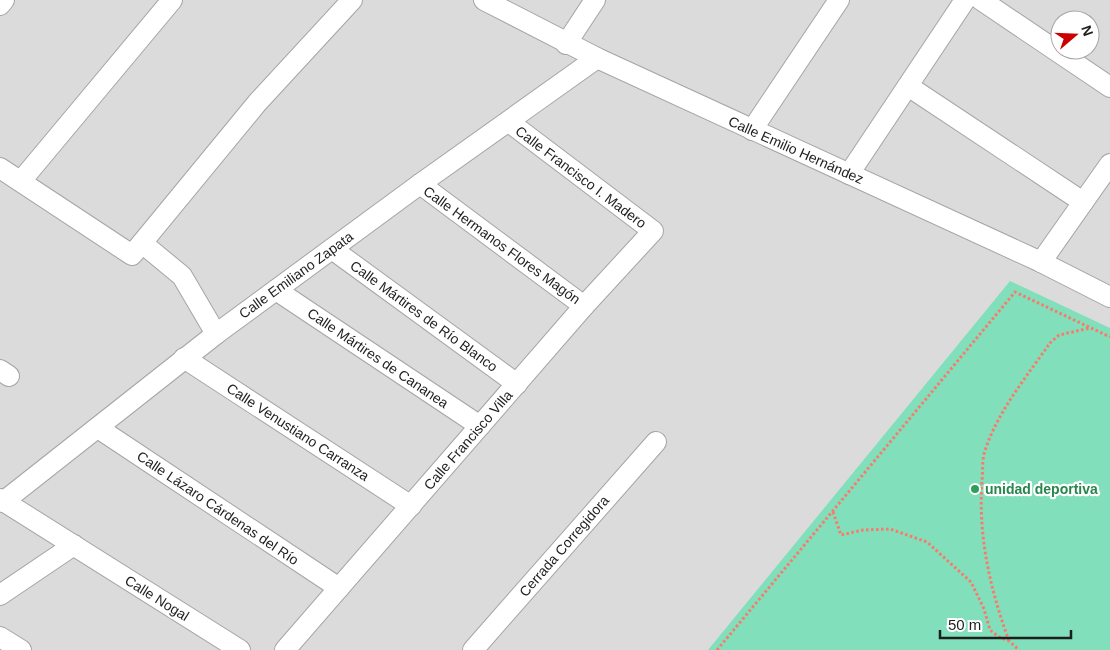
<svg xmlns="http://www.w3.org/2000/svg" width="1110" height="650" font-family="Arial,sans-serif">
<rect width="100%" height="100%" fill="#efece4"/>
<path fill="#dcdbdb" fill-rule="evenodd" d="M0,0H1110V650H0ZM1060,20H1090V50H1060Z"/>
<path fill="#81dfbb" d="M1010,281L1110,328V650H708Z"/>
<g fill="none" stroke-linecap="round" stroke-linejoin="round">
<defs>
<g id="minor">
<path d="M484,0L597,58L1041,262L1110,297"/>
<path d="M981,0L1110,87"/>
<path d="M0,5L4,0"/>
<path d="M566,44L595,0"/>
<path d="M908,86L1083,202"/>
<path d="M752,130L839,0"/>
<path d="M0,168L132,255L257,103L352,0"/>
<path d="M849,174L965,0"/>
<path d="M21,181L172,0"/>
<path d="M420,184L584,306"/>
<path d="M142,243L182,276L216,334"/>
<path d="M332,249L517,384"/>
<path d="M1041,262L1110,164"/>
<path d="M276,290L480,426"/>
<path d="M184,358L411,506"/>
<path d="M0,370L9,376"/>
<path d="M98,428L339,588"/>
<path d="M0,499L240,650"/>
<path d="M3,502L216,334L420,184L597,58"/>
<path d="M0,595L74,545"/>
<path d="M0,637L21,650"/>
<path d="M285,650L584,306L653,231L509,122"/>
<path d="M473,650L656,442"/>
</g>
</defs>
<use href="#minor" stroke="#a5a5a5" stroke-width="22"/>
<g stroke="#fb796a" stroke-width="3" stroke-dasharray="2.5 2.5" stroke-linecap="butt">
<path d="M833,512L841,535L863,530L890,529L927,542L971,582L984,609L990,630L999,637L1009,641L1019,650"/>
<path d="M1009,641C990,589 978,536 982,481C983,472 982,462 984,454C995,415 1027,376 1050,343L1059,335L1090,328"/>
<path d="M717,650L1015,292L1110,337"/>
</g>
<use href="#minor" stroke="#fff" stroke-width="20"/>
</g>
<circle fill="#2e9e5b" stroke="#fff" stroke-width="2" cx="975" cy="489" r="5"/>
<g text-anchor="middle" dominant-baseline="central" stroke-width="4.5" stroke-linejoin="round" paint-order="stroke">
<g font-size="14" fill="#1e1e1e" stroke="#fff">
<text transform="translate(796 150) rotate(24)">Calle Emilio Hernández</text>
<text transform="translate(581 177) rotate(37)">Calle Francisco I. Madero</text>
<text transform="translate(502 245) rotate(36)">Calle Hermanos Flores Magón</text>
<text transform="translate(296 275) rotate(-36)">Calle Emiliano Zapata</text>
<text transform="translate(424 316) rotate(36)">Calle Mártires de Río Blanco</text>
<text transform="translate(378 358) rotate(34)">Calle Mártires de Cananea</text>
<text transform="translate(298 432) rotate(33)">Calle Venustiano Carranza</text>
<text transform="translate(468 440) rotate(-49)">Calle Francisco Villa</text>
<text transform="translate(218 508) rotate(34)">Calle Lázaro Cárdenas del Río</text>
<text transform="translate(564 546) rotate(-49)">Cerrada Corregidora</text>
<text transform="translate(157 598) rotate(32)">Calle Nogal</text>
</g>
<g font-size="14" font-weight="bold" fill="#27864d" stroke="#fff" text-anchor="start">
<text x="985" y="489">unidad deportiva</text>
</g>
</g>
<g transform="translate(1075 35) rotate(71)"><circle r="24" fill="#ffffff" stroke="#a5a5a5"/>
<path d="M0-4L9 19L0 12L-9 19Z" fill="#cc0000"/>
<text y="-8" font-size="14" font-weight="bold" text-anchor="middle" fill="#1e1e1e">N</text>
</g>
<path d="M940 630v8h131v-8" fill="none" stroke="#1e1e1e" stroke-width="2.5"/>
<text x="948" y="630" font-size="15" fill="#1e1e1e" stroke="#ffffff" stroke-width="4" paint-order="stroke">50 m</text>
</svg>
